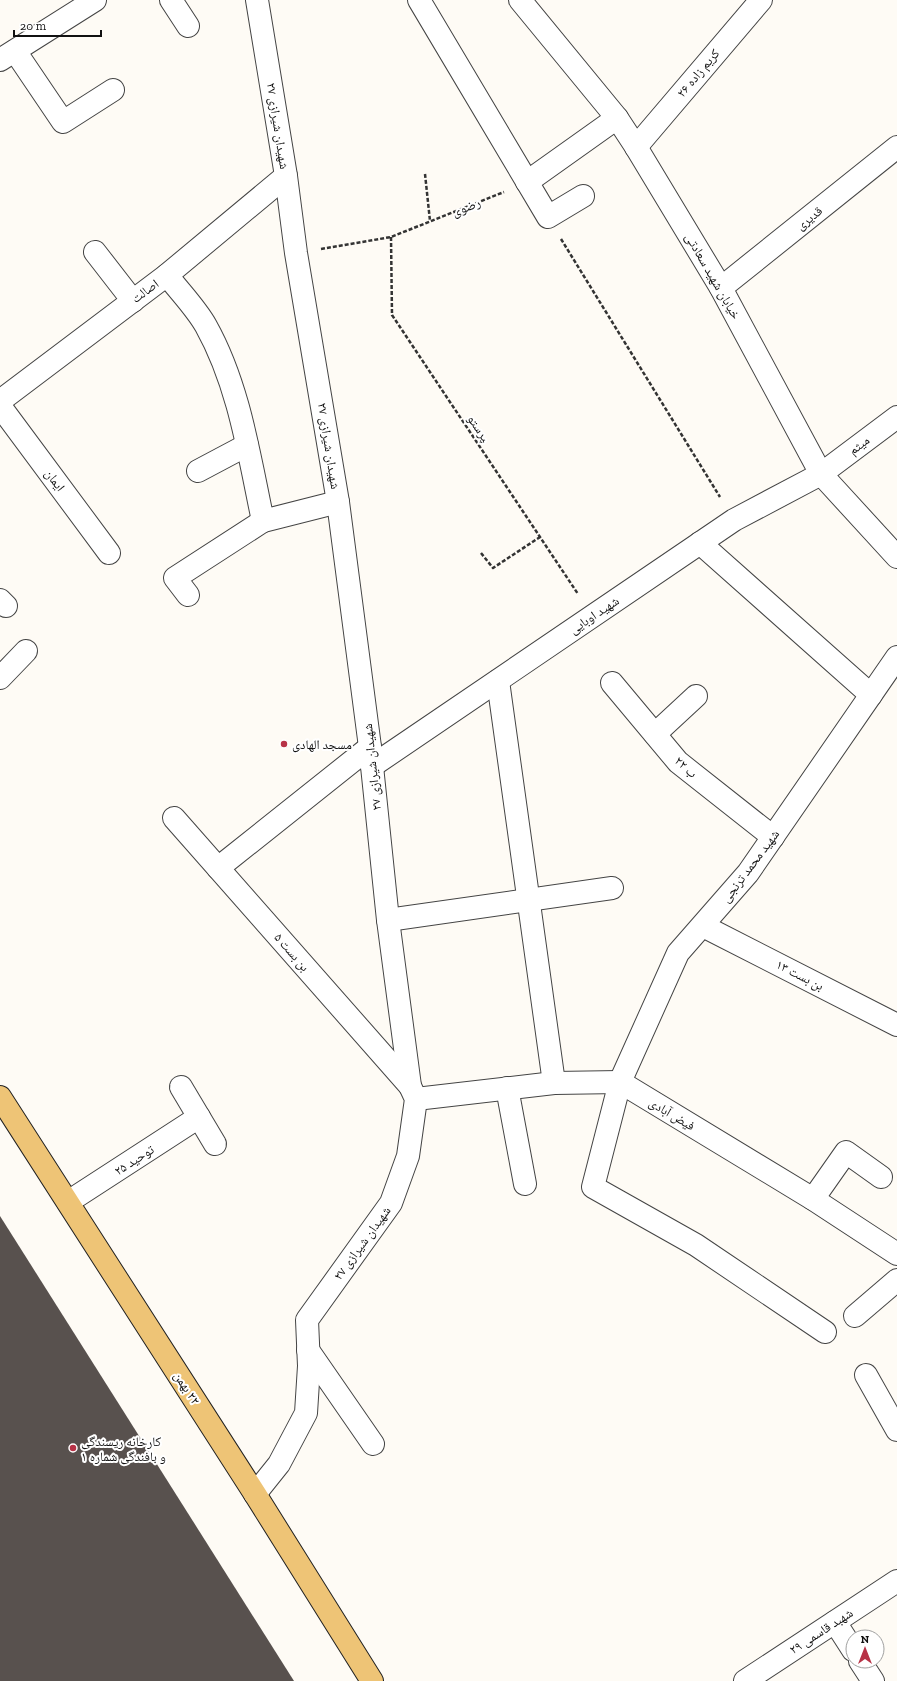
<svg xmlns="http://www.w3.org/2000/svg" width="897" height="1681" font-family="'Zilla Slab','Noto Naskh Arabic',serif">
<rect width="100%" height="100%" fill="#fefbf5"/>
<path fill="#58514e" d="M0,1216L294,1681H0Z"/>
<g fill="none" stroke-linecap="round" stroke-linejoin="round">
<defs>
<g id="minor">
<path d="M171,0L188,26"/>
<path d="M419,0L548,217L583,196"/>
<path d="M520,0L617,118L636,147L721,288L821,474L897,557"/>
<path d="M15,51L63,122L113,90"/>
<path d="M0,60L95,0"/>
<path d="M636,147L761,0"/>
<path d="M527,182L617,118"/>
<path d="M95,252L133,301"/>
<path d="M167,275C179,291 196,308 206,326C239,385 249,455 263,521L338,502"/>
<path d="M721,288L897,147"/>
<path d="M0,401L167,275L286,176"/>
<path d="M0,406L109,553"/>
<path d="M198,471L247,445"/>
<path d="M700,543L871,695"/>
<path d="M188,595L175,578L263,521"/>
<path d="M0,600L6,606"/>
<path d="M0,678L26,651"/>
<path d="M498,681L554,1083"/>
<path d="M612,683L678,762L773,837"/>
<path d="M655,734L696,696"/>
<path d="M372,766L734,520L821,474L897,417"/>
<path d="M174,818L410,1086"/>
<path d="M218,868L370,747"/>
<path d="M388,920L612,888"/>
<path d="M703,926L897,1025"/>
<path d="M181,1087L215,1144"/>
<path d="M507,1088L525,1184"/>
<path d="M416,1099L554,1083L620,1082L813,1199L897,1254"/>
<path d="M813,1199L846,1152L881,1177"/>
<path d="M68,1202L199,1117"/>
<path d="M855,1316L897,1280"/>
<path d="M825,1332L696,1245L593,1187L620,1082L678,953L748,873L897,657"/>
<path d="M308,1350L373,1444"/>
<path d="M866,1375L897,1430"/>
<path d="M255,1494L279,1464L306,1413L309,1366L307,1320L391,1203L408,1156L416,1099L410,1086L388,920L370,747L338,502L296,253L286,176L257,0"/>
<path d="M835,1622L853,1650"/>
<path d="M860,1661L873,1681"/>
<path d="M745,1681L897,1581"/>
</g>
<path id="major" d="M0,1097L255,1494L372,1681"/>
</defs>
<use href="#minor" stroke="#444" stroke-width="24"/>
<use href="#major" stroke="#222" stroke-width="24"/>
<g stroke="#333" stroke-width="2.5" stroke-dasharray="4 2" stroke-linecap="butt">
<path d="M425,174L430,221"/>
<path d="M391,237L392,315L578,594"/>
<path d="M561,239L720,497"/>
<path d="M321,249L391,237L504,192"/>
<path d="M481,553L493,568L540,537"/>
</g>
<use href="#minor" stroke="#fff" stroke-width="22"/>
<use href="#major" stroke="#eec476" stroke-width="22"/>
</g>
<g fill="#b73246" stroke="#fff" stroke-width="1.5">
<circle cx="284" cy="744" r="4"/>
<circle cx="73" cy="1448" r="4"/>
</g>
<g text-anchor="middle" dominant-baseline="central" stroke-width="4" stroke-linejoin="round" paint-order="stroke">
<g font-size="13" fill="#111" stroke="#fff">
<text transform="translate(698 73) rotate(-50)">کریم زاده ۲۶</text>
<text transform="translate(278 126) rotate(81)">شهیدان شیرازی ۲۷</text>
<text transform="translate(466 207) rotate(-22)">رضوی</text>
<text transform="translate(809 218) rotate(-38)">قدیری</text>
<text transform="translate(713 276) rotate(60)">خیابان شهید سعادتی</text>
<text transform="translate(145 291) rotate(-37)">اصالت</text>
<text transform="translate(479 428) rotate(56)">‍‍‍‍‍پرستو</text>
<text transform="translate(859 445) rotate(-37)">میثم</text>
<text transform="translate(329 446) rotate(81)">شهیدان شیرازی ۲۷</text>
<text transform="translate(55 480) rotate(53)">ایمان</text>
<text transform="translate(594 615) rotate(-34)">شهید اوبایی</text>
<text transform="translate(372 767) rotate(-96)">شهیدان شیرازی ۲۷</text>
<text transform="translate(686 767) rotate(42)">ب ۲۲</text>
<text transform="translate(750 866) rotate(-53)">شهید محمد ترنجی</text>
<text transform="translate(292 952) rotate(49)">بن بست ۵</text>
<text transform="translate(800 975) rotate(27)">بن بست ۱۳</text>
<text transform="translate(672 1114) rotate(31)">فیض آبادی</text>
<text transform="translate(134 1160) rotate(-33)">توحید ۲۵</text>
<text transform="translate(362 1243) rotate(-54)">شهیدان شیرازی ۲۷</text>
<text transform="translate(187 1388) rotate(57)">٢٢ بهمن</text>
<text transform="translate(821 1631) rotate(-33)">شهبد قاسمی ۲۹</text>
</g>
<g font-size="13" fill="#111" stroke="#fff" text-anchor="start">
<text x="292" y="744">مسجد الهادی</text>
<text x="81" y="1441">کارخانه ریسندگی<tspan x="81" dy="15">و بافندگی شماره ۱</tspan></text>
</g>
</g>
<g transform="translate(865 1649)"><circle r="19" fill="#ffffff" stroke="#a0a0a0"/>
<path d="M0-3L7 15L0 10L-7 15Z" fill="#b73246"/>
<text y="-6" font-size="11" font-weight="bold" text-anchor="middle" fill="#111111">N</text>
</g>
<path d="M14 30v6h87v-6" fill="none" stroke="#111111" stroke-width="2"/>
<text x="20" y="30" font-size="12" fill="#111111" stroke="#ffffff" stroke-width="3" paint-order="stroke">20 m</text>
</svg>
